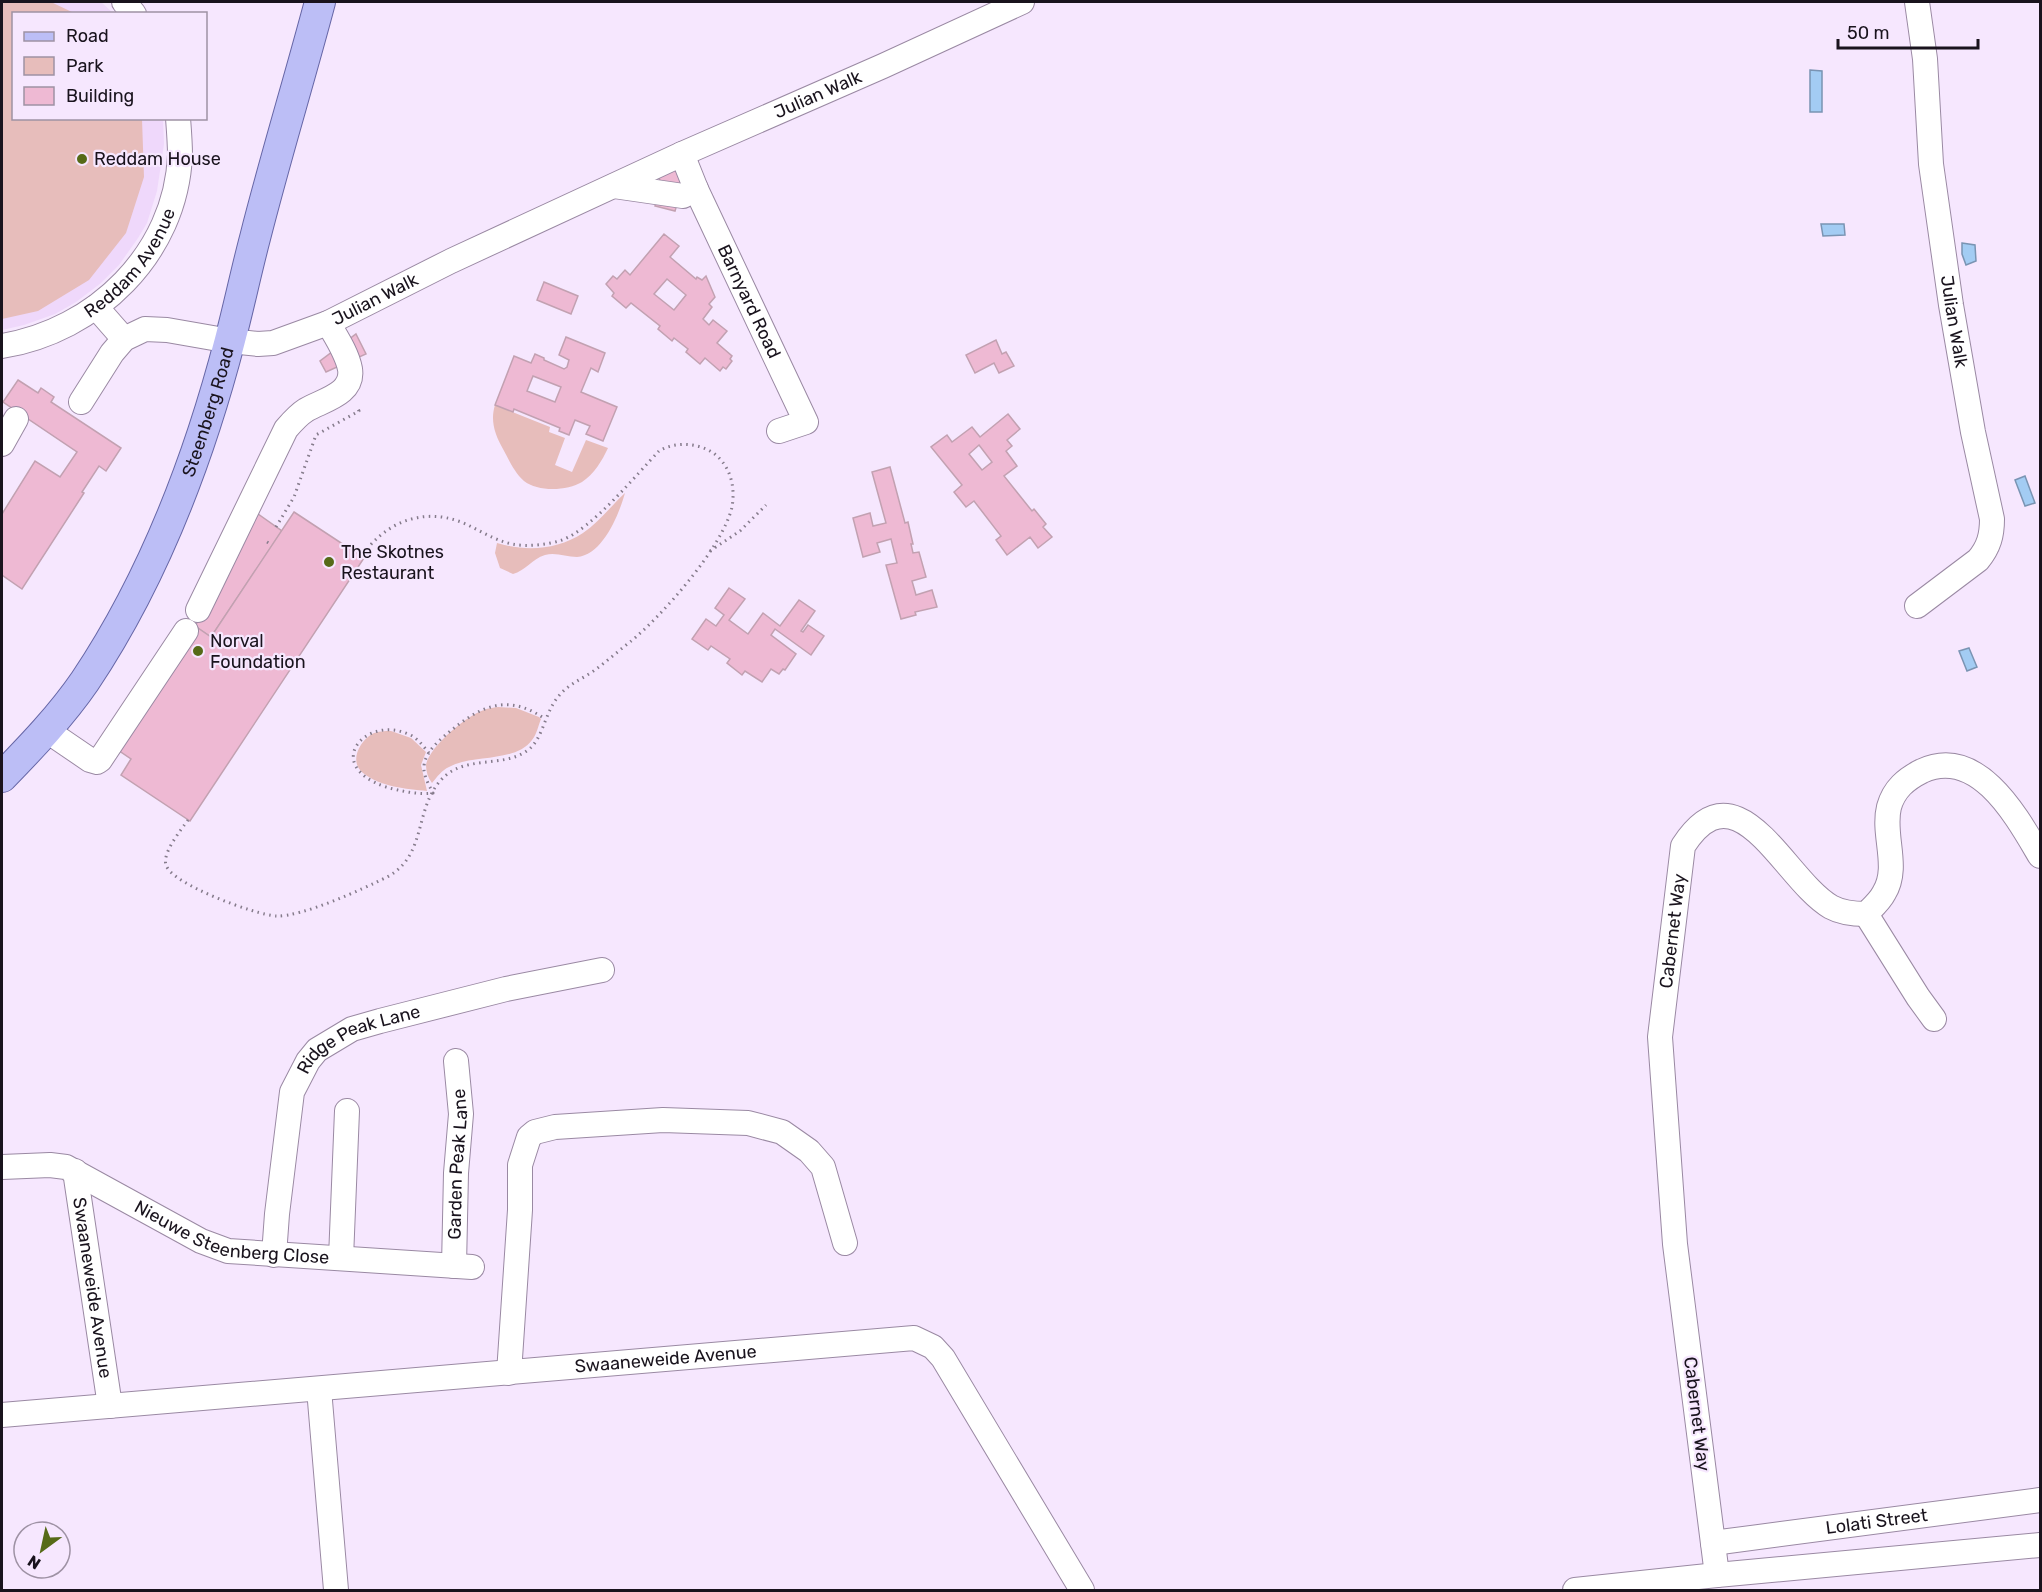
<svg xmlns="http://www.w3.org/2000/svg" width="2042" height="1592" font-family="Rubik,sans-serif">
<rect width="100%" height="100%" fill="#f6e7fe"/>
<path fill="#efd8fb" d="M2,2H101L113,13L14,14V118L163,119L164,144L157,191L147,223L138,238L119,265L101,283L76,302L55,314L24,325L2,330Z"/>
<g fill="#e7bdbb">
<path d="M2,2H51L74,13L14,14V118L142,119L144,177L126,233L89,280L38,311L2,319Z"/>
<path d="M495,405L550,427L549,432L565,438L555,465L572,472L586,440L608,448C602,461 594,474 582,482C567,491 538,492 524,481C514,472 509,460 503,449C495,435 490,421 495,405Z"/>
<path d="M625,493C619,514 603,555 577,557C566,557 556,552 545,555C532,559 525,571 513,574L500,568L495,553L497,543C526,552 557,550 583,533C599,522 611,506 625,493Z"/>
<path d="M498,707L516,708L539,717L541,719C538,726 537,734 532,740C515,763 473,754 449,767C442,770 437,777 432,783C428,778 426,772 426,765C429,747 467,715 484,710C488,708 493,708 498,707Z"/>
<path d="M391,731L411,738L426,752L421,765L427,791C406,789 381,787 363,773C349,762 359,742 372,734C378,731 385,731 391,731Z"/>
</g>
<g fill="#a3ccf3" stroke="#7a94b3" stroke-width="1.5">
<path d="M1810,70L1822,71V112H1810Z"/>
<path d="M1821,224H1844L1845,235L1823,236Z"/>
<path d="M1962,243L1975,245L1976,261L1966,265L1962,254Z"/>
<path d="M2025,476L2035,503L2025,506L2015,480Z"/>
<path d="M1969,648L1977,667L1967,671L1959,651Z"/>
</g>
<g fill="#eeb9d3" stroke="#c2a1b1" stroke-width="1.5" fill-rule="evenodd">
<path d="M668,148L684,181L675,211L655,206L661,183L651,157Z"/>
<path d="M664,234L679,246L670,257L696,279L697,277L702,280L706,276L715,297L709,304L712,307L703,319L709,325L713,320L727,331L717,343L732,356L730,359L732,361L726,369L723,367L720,371L705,358L700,364L686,352L688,349L674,338L672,341L658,329L660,326L631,303L626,308L612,296L614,293L606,284L613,276L617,279L625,270L630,275ZM667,279L686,295L674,310L654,294Z"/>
<path d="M544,282L578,296L571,314L537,300Z"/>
<path d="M356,334L366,354L326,372L320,361Z"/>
<path d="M566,337L605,353L598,372L591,368L581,392L617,407L603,441L586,434L590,426L575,420L569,435L559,431L560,428L514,409L513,412L495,405L514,356L531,363L535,354L544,358V360L564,369L567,367L569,360L559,355ZM533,376L561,387L555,402L527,391Z"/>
<path d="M996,340L1002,354L1006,352L1014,366L999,373L994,363L975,373L966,355Z"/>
<path d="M18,380L38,393L41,388L54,397L51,402L121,448L106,471L99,466L82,492L84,493L22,589L2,575V514L35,461L60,477L77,452L3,402Z"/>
<path d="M1008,414L1020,429L1007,440L1012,446L1006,451L1017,466L1004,476L1032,511L1034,509L1046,524L1043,527L1052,537L1038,548L1030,537L1007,555L996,540L1001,536L974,501L966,507L954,492L962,485L931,447L947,435L952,442L972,427L980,437ZM979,445L992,462L982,470L969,454Z"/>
<path d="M890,467L905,523L908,522L913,544H911L913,553L919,552L926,577L912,581L916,595L932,590L937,607L915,612L916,615L901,619L886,565L897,563L891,539L877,543L880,552L863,557L853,518L870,513L873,526L886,523L872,472Z"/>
<path d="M251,509L282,531L211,637L195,626L210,601Z"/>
<path d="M294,512L364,558L190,821L121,775L131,759L115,748L195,626L211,637Z"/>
<path d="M729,588L745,599L729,620L748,634L763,613L780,626L799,600L815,611L801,631L803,632L808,625L824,636L811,655L775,629L771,635L796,654L785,670L783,669L779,674L771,669L762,682L745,671L742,675L727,663L730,659L711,646L708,650L692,639L706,619L716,626L724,615L715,608Z"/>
</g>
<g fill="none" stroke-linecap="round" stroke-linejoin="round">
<defs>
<g id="minor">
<path d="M124,2L134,14"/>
<path id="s1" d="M1917,2L1925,59L1931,164L1951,305L1973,432L1992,519C1992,535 1989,547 1978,560L1917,606"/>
<path id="s2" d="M682,154L696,189L806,422L779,431"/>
<path d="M614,186L683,196L696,189"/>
<path d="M96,307L124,339"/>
<path id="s3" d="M2,346C95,331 176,254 180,155C180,143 179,131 178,118"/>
<path id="s4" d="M81,402L112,353L124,339L145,329L167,330L230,341L258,344L273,343L328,323L451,261L682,154L883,66L1022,2"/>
<path d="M2,444L16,419"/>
<path d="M198,610L286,429C292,422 298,415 306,410C323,400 354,394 350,369C347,353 336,337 328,323"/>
<path d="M46,730L90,760L97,762L100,760L186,631"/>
<path d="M1866,914L1918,997L1934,1019"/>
<path id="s5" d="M2,1167L50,1165L66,1167L201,1241L228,1251L472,1267"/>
<path id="s6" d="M75,1171L110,1406"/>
<path id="s7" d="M274,1255L277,1214L292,1092L308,1061L317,1050L352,1029L380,1021L506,989L602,970"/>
<path d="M341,1258L347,1111"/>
<path id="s8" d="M454,1266L456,1173L461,1114L456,1061"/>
<path d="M509,1373L520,1210V1165L529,1137L535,1132L555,1127L663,1120L748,1123L782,1132L809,1151L823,1167L845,1243"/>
<path d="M319,1389L336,1590"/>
<path id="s9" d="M2,1415L914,1338L933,1347L943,1358L1082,1590"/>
<path id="s10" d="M1713,1543L2040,1500"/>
<path id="s11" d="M1717,1575L1675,1244L1660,1037L1683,846C1738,761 1784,880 1831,907C1842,913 1854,914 1866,914C1872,908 1880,901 1884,893C1900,867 1882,835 1889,807C1894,789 1906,779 1922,771C1978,745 2017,817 2040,856"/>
<path d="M1575,1590L1717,1575L2040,1545"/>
</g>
<g id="major">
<path id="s12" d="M2,777C31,747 61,716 85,681C154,578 199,459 230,340C239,306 246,272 255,238C275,159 299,81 320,2"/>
</g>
</defs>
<use href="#minor" stroke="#9a89a3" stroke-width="26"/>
<use href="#major" stroke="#6666a6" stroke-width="32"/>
<g stroke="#857b8b" stroke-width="3" stroke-dasharray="1.5 4.5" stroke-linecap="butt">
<path d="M276,527L294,497L316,435L359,411L357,406"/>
<path d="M267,542L272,545"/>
<path d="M710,551L740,531L766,505"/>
<path d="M429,753C423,746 417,737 408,734C366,715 321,765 386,787C400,791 418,795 433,793C429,785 423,775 424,766C425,753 438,741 448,733C479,707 507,692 545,719"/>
<path d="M188,820C181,830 162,853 166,865C171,884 256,915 276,916C302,917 363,889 387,877C427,856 414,809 441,780C464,754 503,769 528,750C543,739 545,712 558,697C567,685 580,680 592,672C605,663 617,652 630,642C661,617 723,547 732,507C735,490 732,472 720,459C706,443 677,440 659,451C636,475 592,529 562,540C547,545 527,547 512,544C493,540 478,529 461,522C422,507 384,523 362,556"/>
</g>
<use href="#minor" stroke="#fff" stroke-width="24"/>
<use href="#major" stroke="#bcbef6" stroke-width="30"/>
</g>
<g fill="#566a17" stroke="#f6e7fe" stroke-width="2">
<circle cx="82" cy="159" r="6"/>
<circle cx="329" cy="562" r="6"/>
<circle cx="198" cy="651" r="6"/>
</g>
<g text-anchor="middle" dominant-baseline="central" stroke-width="4.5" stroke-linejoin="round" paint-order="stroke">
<g font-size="18" fill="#19131d" stroke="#f6e7fe">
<text stroke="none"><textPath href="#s4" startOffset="828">Julian Walk</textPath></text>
<text stroke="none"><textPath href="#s3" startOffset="159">Reddam Avenue</textPath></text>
<text stroke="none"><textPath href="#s4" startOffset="340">Julian Walk</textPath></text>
<text stroke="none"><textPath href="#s2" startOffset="162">Barnyard Road</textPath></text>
<text stroke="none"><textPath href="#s1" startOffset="322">Julian Walk</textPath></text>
<text stroke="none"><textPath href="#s12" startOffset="424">Steenberg Road</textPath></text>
<text stroke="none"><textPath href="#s11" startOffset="648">Cabernet Way</textPath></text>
<text stroke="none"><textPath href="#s7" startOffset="255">Ridge Peak Lane</textPath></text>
<text stroke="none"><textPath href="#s8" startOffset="102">Garden Peak Lane</textPath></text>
<text stroke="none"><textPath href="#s5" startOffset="246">Nieuwe Steenberg Close</textPath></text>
<text stroke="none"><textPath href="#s6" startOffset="118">Swaaneweide Avenue</textPath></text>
<text stroke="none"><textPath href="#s9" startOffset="666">Swaaneweide Avenue</textPath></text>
<text transform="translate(1697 1414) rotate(83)">Cabernet Way</text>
<text stroke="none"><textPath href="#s10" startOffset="165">Lolati Street</textPath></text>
</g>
<g font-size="18" fill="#19131d" stroke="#f6e7fe" text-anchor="start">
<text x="94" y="159">Reddam House</text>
<text x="341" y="552">The Skotnes<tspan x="341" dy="21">Restaurant</tspan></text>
<text x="210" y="641">Norval<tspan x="210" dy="21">Foundation</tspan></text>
</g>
</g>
<rect width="2042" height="1592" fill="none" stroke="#19131d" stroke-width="6"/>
<rect x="12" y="12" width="195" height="108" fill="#f6e7fe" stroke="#9e92a4" stroke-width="1.5"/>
<rect x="24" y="32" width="30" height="9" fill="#bcbef6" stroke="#9e92a4" stroke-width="1.5"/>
<text x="66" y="42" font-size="18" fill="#19131d">Road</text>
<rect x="24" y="57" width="30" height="18" fill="#e7bdbb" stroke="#9e92a4" stroke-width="1.5"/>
<text x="66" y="72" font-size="18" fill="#19131d">Park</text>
<rect x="24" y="87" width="30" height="18" fill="#eeb9d3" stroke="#9e92a4" stroke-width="1.5"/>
<text x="66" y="102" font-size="18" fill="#19131d">Building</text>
<g transform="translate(42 1550) rotate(213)"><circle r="28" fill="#f6e7fe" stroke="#9e92a4" stroke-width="1.5"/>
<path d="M0-4.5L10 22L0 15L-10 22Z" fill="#566a17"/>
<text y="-9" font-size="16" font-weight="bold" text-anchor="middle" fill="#19131d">N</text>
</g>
<path d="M1838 39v9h140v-9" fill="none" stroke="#19131d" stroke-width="3"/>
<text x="1847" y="39" font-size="18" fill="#19131d" stroke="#f6e7fe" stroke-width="4.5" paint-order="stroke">50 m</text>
</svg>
